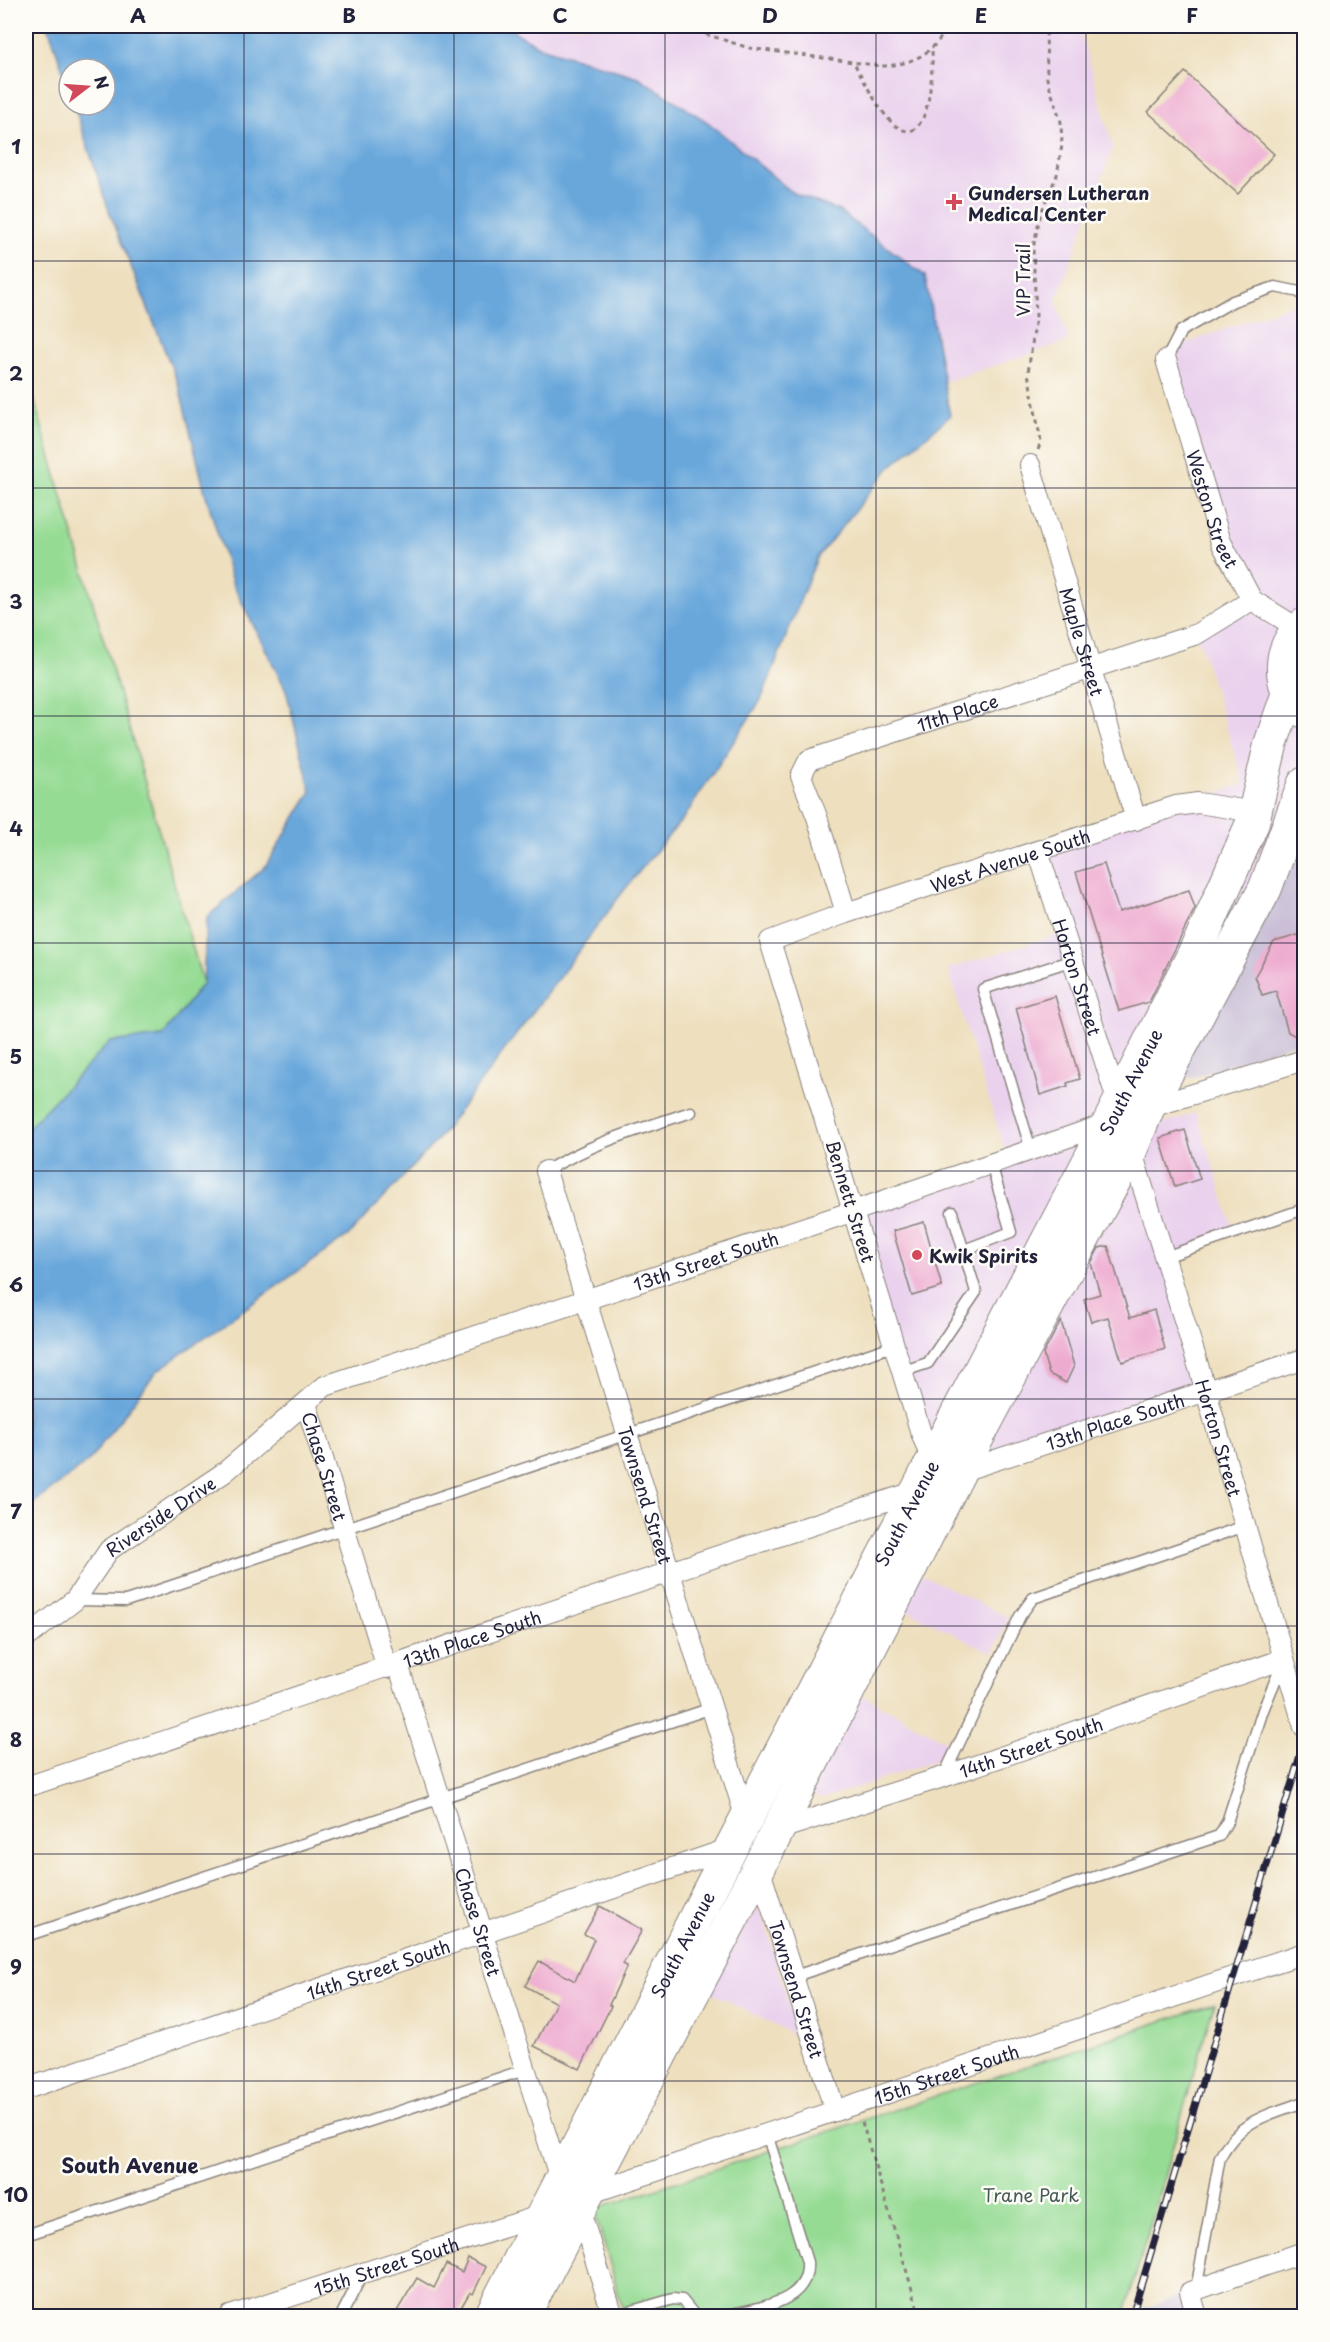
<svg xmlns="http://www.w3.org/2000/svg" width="1330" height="2342" font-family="'Playpen Sans',sans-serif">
<rect width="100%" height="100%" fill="#fdfcf7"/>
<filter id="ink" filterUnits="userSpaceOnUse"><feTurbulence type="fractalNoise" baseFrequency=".0167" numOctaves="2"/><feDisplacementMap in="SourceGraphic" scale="12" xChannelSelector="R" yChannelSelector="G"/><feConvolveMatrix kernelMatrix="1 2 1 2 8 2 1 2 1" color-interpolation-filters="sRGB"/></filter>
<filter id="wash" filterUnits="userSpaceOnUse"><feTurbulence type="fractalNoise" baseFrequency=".008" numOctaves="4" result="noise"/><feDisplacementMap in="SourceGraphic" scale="24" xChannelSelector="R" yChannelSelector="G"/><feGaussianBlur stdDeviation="1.35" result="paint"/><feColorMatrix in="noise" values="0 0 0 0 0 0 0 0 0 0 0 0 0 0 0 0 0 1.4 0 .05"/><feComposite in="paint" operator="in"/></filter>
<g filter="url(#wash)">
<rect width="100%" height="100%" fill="#eedfbe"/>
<g fill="#ead1ed">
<path d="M505,26H1079L1113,148L1056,300L1069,341L944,382L937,333L839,211L793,193L709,123L638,77L540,47Z"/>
<path d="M1304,291V843L1181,1065L1150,1128L1196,1113L1235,1233L1165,1257L1205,1391L937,1480L854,1211L1007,1158L948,969L1064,933L1038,851L1244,784L1197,634L1252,600L1175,404L1158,354L1296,303Z"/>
<path d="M919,1573L1009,1618L992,1653L902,1608Z"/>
<path d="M857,1692L948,1743L952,1755L827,1798H818L811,1793Z"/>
<path d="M755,1908L762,1912L798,2037L706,1990Z"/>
</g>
<g fill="#cabfd7">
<path d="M1304,843V1040L1191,1078L1182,1075L1181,1065Z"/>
<path d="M1190,2292L1197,2316H1141L1143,2309Z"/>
</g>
<g fill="#96db94" stroke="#5c7e68" stroke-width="1.5">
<path d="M26,372L203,983L163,1036L110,1042L26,1130Z"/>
<path d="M1214,2004L1124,2316H625L594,2209Z"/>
</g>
<path fill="#69a7db" stroke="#46648b" stroke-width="1.5" d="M48,26H505L540,47L638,77L709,123L793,193L839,211L925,276L950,416L890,467L817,558L761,700L685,816L625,889L438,1139L349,1235L157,1371L89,1461L26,1509V1130L110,1042L163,1036L203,983L207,917L265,867L311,792L286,690L233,585L205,492L179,386L109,211L74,105H105V69H69V89Z"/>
<g id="blocks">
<g fill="#eeabd0">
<path d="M1185,72L1274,154L1238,194L1148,112Z"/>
<path d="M1104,864L1119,912L1189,890L1195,908L1149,1002L1119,1011L1076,872Z"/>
<path d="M1305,933V1041L1288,1032L1276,991L1262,995L1255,976L1274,942Z"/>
<path d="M1055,996L1080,1079L1067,1083L1068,1086L1040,1095L1016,1008Z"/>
<path d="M1185,1130L1200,1179L1175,1187L1160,1138Z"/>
<path d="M924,1222L942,1287L912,1296L893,1231Z"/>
<path d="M1108,1246L1130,1318L1154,1310L1165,1349L1122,1362L1108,1317L1091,1322L1084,1299L1100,1294L1091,1263L1099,1248Z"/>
<path d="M1061,1321L1074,1366L1066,1383L1049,1374L1043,1354Z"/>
<path d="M600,1906L642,1930L623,1964L627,1966L609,2005L611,2006L580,2069L534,2046L556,2003L525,1986L539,1961L575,1981L594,1939L584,1934Z"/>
<path d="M468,2258L486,2267L473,2294L470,2292L456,2316H394L417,2278L434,2288L446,2264L462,2272Z"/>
</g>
</g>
</g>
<g filter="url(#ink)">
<use href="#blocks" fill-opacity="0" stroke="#88807c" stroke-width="1.5"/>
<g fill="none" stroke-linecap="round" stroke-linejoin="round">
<defs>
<g id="service">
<path d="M1166,360L1181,331L1233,301L1275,287L1300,292L1304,298"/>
<path d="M1031,1150L983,989L1073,960"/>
<path d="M546,1171C591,1143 641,1129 691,1112"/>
<path d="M964,1250L1011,1232L991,1164"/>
<path d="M1165,1257L1304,1209"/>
<path d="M904,1371L928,1363L976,1292L952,1212"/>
<path d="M75,1600L126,1601L896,1345"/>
<path d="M944,1775L1020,1616L1033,1598L1245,1526"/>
<path d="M26,1936L712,1708"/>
<path d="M792,1977L1219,1836L1227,1822L1263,1710L1283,1662"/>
<path d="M26,2235L524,2070"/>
<path d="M1196,2290L1220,2157C1240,2120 1267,2115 1304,2102"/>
<path d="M341,2316L363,2273"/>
<path d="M615,2316L673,2299L682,2300L695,2316"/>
<path d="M725,2316C757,2307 810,2304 807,2262L767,2134"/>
</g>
<g id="minor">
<path id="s1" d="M1166,360L1221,542L1252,600L1299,629"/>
<path id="s2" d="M1030,465L1136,820"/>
<path id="s3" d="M1038,851L1118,1103"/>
<path id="s4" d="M846,913L817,817L801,776L809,760L1197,634L1252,600"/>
<path d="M1148,1108L1304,1060"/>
<path id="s5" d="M1131,1149L1199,1368L1304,1727"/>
<path id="s6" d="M546,1171L746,1819"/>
<path id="s7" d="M306,1403L387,1668"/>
<path id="s8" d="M932,1461L920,1430L770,941L846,913L1176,806L1198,803L1255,812"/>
<path id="s9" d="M959,1472L1304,1359"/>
<path id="s10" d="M26,1638L75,1600L109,1550L225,1472L325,1386L854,1211L1109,1123"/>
<path id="s11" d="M398,1664L560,2179"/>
<path id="s12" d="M26,1787C323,1689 619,1587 917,1491"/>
<path id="s13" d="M777,1830L943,1777L1284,1659"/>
<path id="s14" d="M759,1867L835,2111"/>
<path id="s15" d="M26,2089L731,1848"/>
<path id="s16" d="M588,2194L1304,1953"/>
<path d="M580,2211L613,2316"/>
<path id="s17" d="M230,2316L542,2215"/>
<path d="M1197,2316L1190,2292L1304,2252"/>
</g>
<g id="trunk">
<path d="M1301,710C1277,686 1277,646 1304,625"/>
<path id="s18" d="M491,2316L731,1848L1109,1123L1203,936L1252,824L1271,743L1288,694"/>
<path d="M523,2316L759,1867L959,1472L1131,1149L1148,1108L1265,889L1304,784"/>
</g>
</defs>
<use href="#service" stroke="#88807c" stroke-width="13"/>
<use href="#minor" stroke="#88807c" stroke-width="22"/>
<use href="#trunk" stroke="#88807c" stroke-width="35"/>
<g stroke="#88807c" stroke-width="3" stroke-dasharray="4.5 4.5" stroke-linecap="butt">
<path d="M680,26L749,48L882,66C912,65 934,53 948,26"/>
<path d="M855,65C865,81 883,121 901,129C931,144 933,65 932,50"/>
<path d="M1038,450L1041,442L1028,373L1036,316L1033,248L1041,212L1057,175L1062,145L1061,122L1047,79L1046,26"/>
<path d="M862,2122L920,2316"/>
</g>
<use href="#service" stroke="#fff" stroke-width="10"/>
<use href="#minor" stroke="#fff" stroke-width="20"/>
<use href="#trunk" stroke="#fff" stroke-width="33"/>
<defs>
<path id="rail" d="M1132,2316L1304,1742"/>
</defs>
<use href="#rail" stroke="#22223b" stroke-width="7"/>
<use href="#rail" stroke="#fdfcf7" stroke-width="4.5" stroke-dasharray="14" stroke-linecap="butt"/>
</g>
</g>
<path fill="none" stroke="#22223b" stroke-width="1.5" stroke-opacity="0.55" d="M244,26V2316M454,26V2316M665,26V2316M876,26V2316M1086,26V2316M26,261H1304M26,488H1304M26,716H1304M26,943H1304M26,1171H1304M26,1399H1304M26,1626H1304M26,1854H1304M26,2081H1304"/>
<g fill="#d1495b" stroke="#fdfcf7" stroke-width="2">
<path d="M951 193h6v6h6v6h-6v6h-6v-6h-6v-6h6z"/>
<circle cx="917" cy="1255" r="6"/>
</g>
<g text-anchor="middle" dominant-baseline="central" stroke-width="5" stroke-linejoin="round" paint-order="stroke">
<g font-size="18" font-weight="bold" fill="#22223b" stroke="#fdfcf7" text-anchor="start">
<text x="968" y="192">Gundersen Lutheran<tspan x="968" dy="21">Medical Center</tspan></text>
<text x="929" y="1255">Kwik Spirits</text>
</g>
<g font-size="18" fill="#22223b" stroke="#fdfcf7">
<text transform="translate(1022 280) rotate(-90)">VIP Trail</text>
<text stroke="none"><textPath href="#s1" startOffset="156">Weston Street</textPath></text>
<text stroke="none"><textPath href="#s2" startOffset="184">Maple Street</textPath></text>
<text stroke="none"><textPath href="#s4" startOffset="318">11th Place</textPath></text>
<text stroke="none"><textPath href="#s8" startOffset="798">West Avenue South</textPath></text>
<text stroke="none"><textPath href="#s3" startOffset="132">Horton Street</textPath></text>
<text stroke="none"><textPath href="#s18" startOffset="1390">South Avenue</textPath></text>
<text transform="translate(851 1201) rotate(73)">Bennett Street</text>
<text stroke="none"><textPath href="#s10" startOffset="795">13th Street South</textPath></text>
<text stroke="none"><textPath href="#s9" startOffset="164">13th Place South</textPath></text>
<text stroke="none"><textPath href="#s5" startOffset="302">Horton Street</textPath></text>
<text stroke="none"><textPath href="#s7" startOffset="66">Chase Street</textPath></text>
<text stroke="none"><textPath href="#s6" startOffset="339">Townsend Street</textPath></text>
<text stroke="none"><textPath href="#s18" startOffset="904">South Avenue</textPath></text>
<text stroke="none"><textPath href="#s10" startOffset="184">Riverside Drive</textPath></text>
<text stroke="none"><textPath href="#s12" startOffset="470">13th Place South</textPath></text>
<text stroke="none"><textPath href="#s13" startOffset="267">14th Street South</textPath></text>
<text stroke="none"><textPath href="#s11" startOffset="270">Chase Street</textPath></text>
<text stroke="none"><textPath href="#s18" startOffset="418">South Avenue</textPath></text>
<text stroke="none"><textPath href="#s15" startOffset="372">14th Street South</textPath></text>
<text stroke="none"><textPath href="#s14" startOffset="128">Townsend Street</textPath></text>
<text stroke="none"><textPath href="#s16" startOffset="378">15th Street South</textPath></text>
<text stroke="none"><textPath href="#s17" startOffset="164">15th Street South</textPath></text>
</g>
<g font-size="18" fill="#455a56" stroke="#fdfcf7">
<text x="1031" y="2194">Trane Park</text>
</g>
<g font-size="20" font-weight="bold" fill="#22223b" stroke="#fdfcf7">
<text x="130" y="2165">South Avenue</text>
</g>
</g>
<rect width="1330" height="2342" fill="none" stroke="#fdfcf7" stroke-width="66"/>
<g transform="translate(87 87) rotate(73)"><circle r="28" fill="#fdfcf7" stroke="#a5a5ac" stroke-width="1.5"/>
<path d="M0-4.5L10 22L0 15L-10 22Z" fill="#d1495b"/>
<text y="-9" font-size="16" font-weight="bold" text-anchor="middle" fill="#22223b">N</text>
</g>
<rect x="33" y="33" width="1264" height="2276" fill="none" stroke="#22223b" stroke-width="2"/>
<g font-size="20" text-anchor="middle" font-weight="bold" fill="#22223b">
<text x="138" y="23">A</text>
<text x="349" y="23">B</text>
<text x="560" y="23">C</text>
<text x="770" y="23">D</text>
<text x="981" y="23">E</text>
<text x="1192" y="23">F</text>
<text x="16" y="154">1</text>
<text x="16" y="381">2</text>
<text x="16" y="609">3</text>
<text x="16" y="836">4</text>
<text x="16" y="1064">5</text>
<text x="16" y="1292">6</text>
<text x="16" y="1519">7</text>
<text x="16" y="1747">8</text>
<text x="16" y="1974">9</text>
<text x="16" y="2202">10</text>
</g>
</svg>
